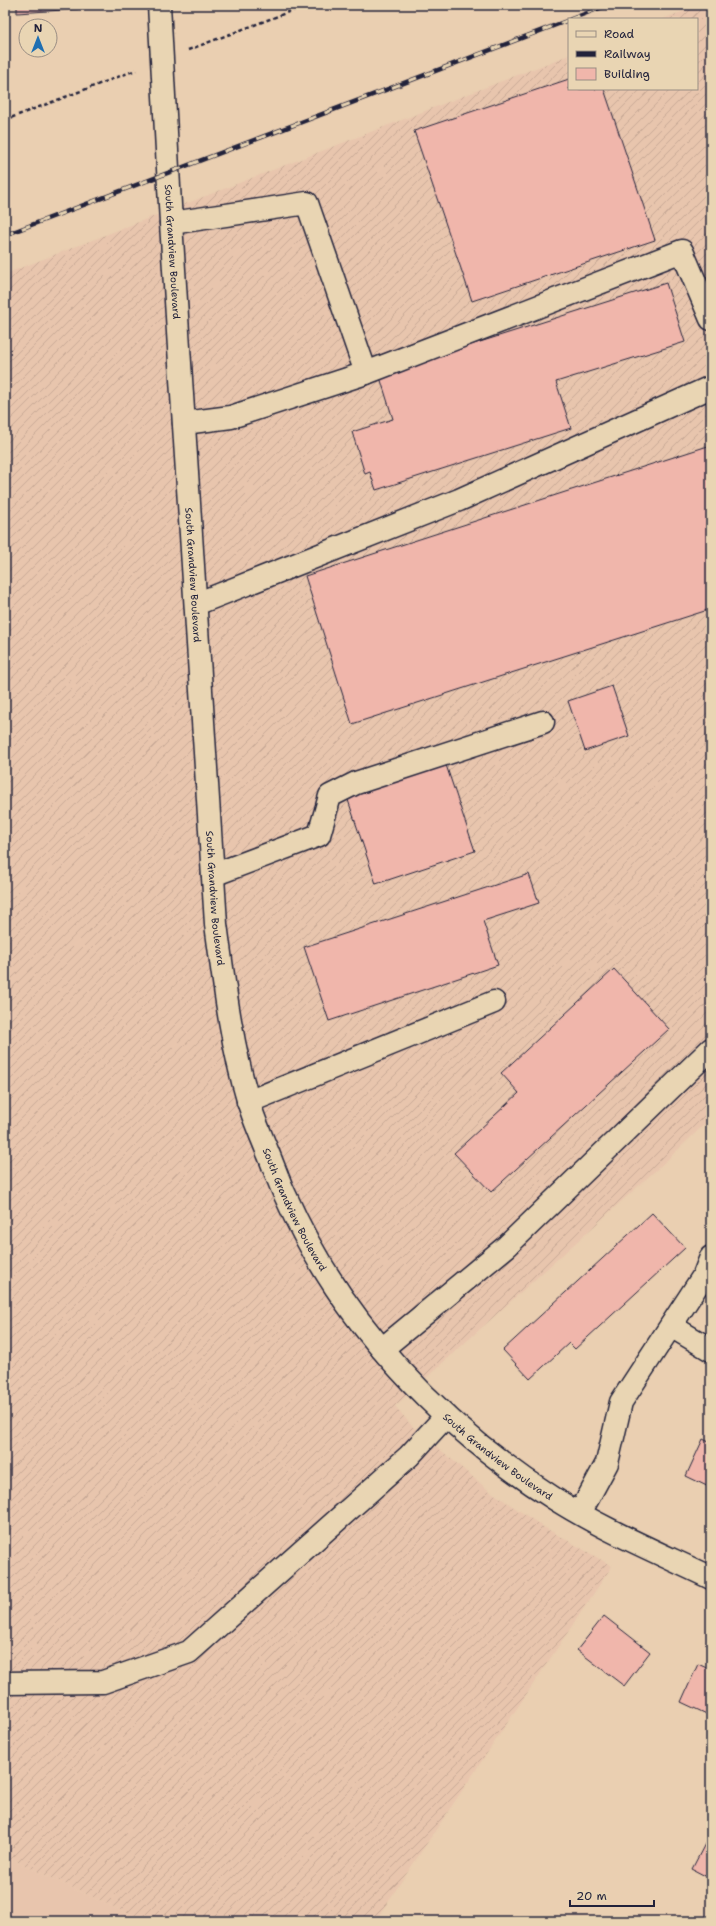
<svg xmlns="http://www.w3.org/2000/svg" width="716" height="1926" font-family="'Shantell Sans',sans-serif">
<defs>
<pattern id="industrial-furrows" width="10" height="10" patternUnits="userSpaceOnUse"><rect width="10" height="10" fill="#e8c5ad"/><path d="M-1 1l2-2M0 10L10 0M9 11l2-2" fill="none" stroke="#c7a996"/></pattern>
</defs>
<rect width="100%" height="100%" fill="#eacfb1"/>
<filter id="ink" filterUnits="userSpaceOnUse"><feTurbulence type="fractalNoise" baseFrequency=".025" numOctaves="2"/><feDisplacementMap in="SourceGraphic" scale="8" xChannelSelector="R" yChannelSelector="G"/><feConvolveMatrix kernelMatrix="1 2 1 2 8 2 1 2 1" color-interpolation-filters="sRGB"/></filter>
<g filter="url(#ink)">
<path fill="#e8c5ad" d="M5,1856L144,1921H5Z"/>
<path fill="url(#industrial-furrows)" d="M700,5H711V1118L666,1161L395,1406L412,1426L487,1489L542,1526L612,1566L375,1921H144L5,1856V274L569,55V89H697V19H663Z"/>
<g fill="#f0b6ab" stroke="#22223b">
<path d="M17,5H78V9L17,13Z"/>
<path d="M569,79V89H604L655,240L472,301L414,131Z"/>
<path d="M666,283L685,342L556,382L571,428L376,490L370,472L365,474L352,432L393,419L379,374Z"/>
<path d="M711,445V609L352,724L305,576Z"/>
<path d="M612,686L629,736L585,751L568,701Z"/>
<path d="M446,765L475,851L376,884L347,797Z"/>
<path d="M529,874L539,903L483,921L498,965L329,1021L304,947Z"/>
<path d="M614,969L669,1029L491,1192L454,1153L519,1093L501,1073Z"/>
<path d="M652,1213L685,1248L575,1349L569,1343L530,1379L503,1350Z"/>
<path d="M703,1439L711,1443V1488L686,1476Z"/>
<path d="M604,1616L650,1652L624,1686L577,1650Z"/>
<path d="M698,1664L711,1670V1716L681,1702Z"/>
<path d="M706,1842L711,1845V1879L692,1869Z"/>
</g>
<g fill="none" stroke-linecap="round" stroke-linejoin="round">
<defs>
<g id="minor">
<path id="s1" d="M159,5L171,223L216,924C224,983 231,1042 248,1100C253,1118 261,1135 268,1153C274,1167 279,1183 286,1197C341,1322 441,1427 555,1499C604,1530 659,1553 711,1578"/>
<path d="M171,223L307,203L366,373L231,417L184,423"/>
<path d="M366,373L682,251L711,319"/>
<path d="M196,604L459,500L711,387"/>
<path d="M213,875L319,835L330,796L356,783L543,722"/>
<path d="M248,1102L494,1002"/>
<path d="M671,1326L711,1350"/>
<path d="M382,1349L507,1246L711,1049"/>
<path d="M580,1513L607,1463L621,1402L704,1275L711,1257"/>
<path d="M5,1683L103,1682L189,1652L409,1456L446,1416"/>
</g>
</defs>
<use href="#minor" stroke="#22223b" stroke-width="25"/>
<g stroke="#22223b" stroke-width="2.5" stroke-dasharray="4 3" stroke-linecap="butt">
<path d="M188,50L307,5"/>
<path d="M5,120L136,70"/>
</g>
<use href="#minor" stroke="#e9d5b3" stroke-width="22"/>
<defs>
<g id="rail">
<path d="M571,19L608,5"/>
<path d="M5,235L569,20"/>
</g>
</defs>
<use href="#rail" stroke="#22223b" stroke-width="4.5"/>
<use href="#rail" stroke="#e9d5b3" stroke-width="3" stroke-dasharray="9" stroke-linecap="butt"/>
</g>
</g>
<g text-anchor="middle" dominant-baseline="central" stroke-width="3.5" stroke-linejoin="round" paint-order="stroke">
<g font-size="10" fill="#22223b" stroke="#e9d5b3">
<text stroke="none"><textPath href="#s1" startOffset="247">South Grandview Boulevard</textPath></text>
<text stroke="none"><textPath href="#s1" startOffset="571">South Grandview Boulevard</textPath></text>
<text stroke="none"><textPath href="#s1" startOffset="895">South Grandview Boulevard</textPath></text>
<text stroke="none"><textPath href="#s1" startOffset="1219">South Grandview Boulevard</textPath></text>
<text stroke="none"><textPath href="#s1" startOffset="1543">South Grandview Boulevard</textPath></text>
</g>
</g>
<rect width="716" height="1926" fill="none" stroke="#e9d5b3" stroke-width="20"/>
<rect x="10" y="10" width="696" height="1906" fill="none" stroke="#22223b" stroke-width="1.5" filter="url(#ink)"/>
<rect x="568" y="18" width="130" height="72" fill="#e9d5b3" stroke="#998d83"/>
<rect x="576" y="31" width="20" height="6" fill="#e9d5b3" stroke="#998d83"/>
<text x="604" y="38" font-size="12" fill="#22223b">Road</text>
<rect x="576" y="51" width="20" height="6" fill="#22223b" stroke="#998d83"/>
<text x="604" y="58" font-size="12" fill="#22223b">Railway</text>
<rect x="576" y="68" width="20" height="12" fill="#f0b6ab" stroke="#998d83"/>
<text x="604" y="78" font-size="12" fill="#22223b">Building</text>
<g transform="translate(38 38)"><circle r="19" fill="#e9d5b3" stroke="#998d83"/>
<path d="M0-3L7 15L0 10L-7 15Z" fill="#1f6fb2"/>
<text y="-6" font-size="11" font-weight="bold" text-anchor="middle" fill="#22223b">N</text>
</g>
<path d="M570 1900v6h84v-6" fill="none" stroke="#22223b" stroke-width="2"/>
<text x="576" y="1900" font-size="12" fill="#22223b" stroke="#e9d5b3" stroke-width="3" paint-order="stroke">20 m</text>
</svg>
